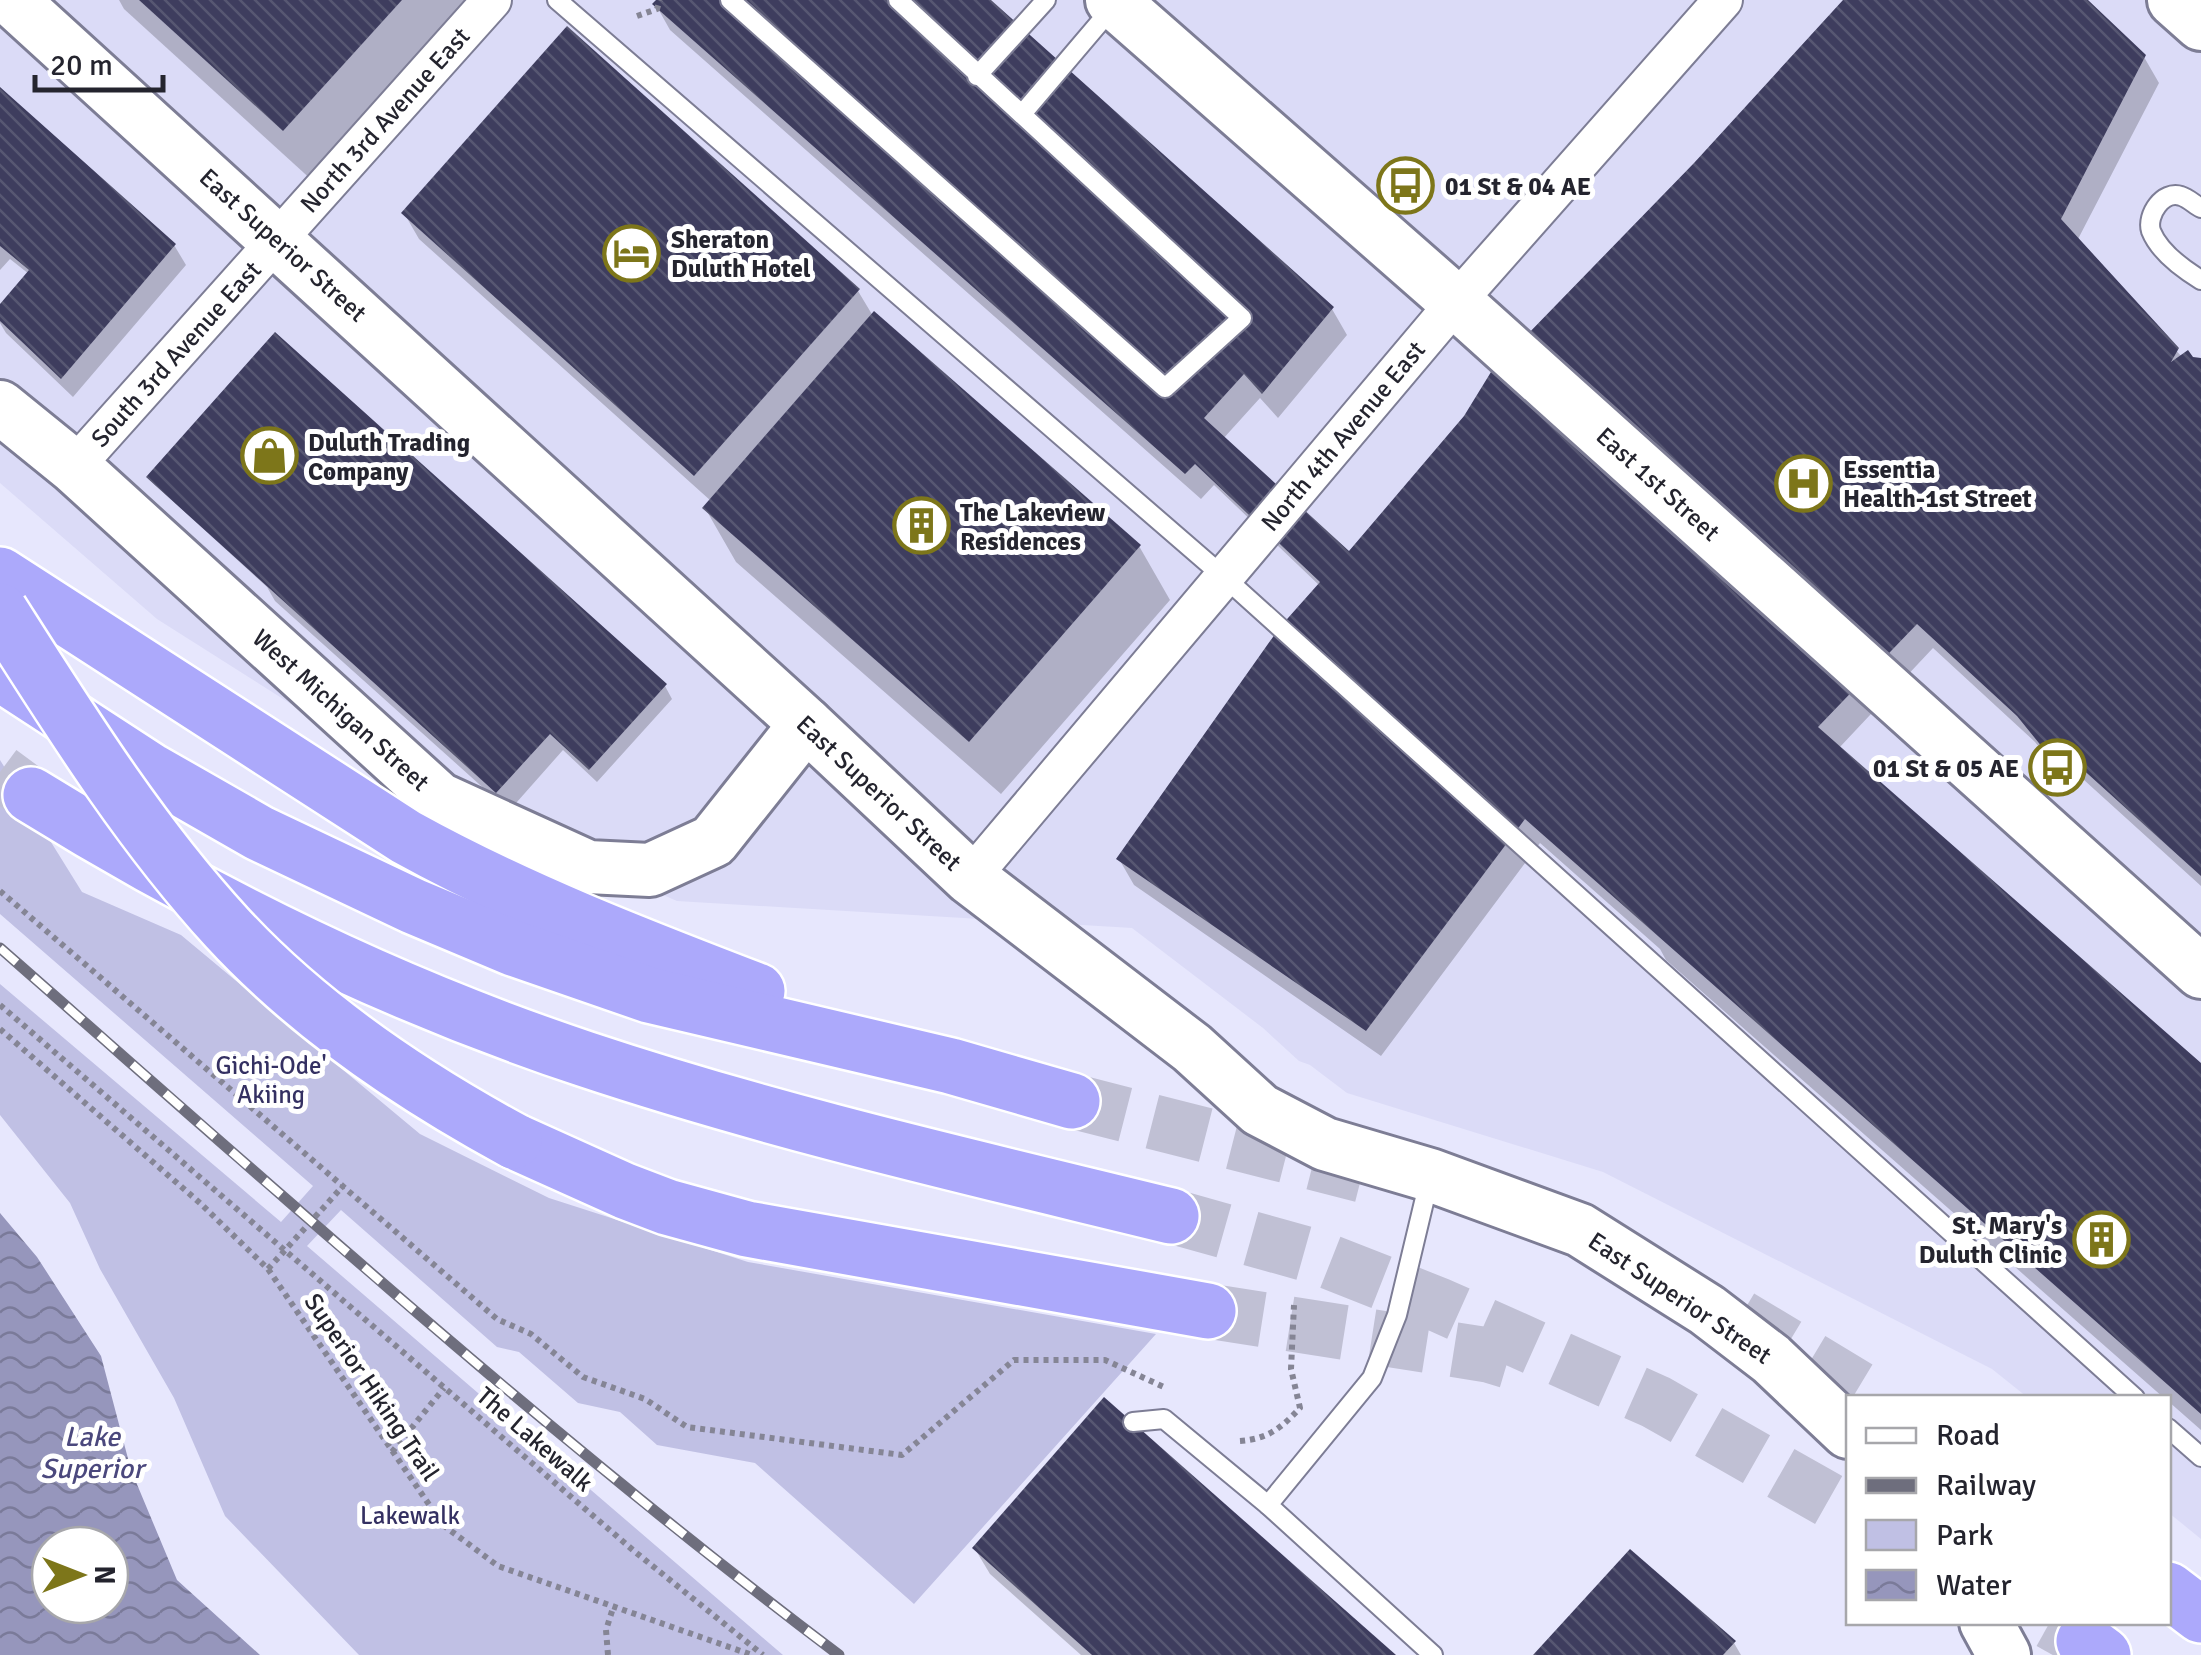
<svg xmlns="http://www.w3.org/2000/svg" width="2201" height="1655" font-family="Signika,sans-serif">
<defs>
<pattern id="water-waves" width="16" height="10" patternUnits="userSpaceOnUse" patternTransform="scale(2.5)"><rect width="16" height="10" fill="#9696bc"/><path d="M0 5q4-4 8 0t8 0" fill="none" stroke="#7a7a99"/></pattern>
<pattern id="building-back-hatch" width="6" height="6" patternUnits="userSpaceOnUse" patternTransform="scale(2.5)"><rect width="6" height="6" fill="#3e3d5e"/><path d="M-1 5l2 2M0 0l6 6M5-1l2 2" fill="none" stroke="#575772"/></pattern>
</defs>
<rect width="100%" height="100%" fill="#e7e7fd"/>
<path fill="#dbdbf7" d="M0,0H2201V1539L2169,1513L2168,1398L2027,1397L1992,1369L1603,1172L1347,1093L1310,1065L1299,1061L1263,1028L1132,928L677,901L436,796L157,619L0,483Z"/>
<path fill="#c0c0e4" d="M0,760L82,892L181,935L420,1134L549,1198L748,1262L1156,1334L914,1604L755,1463L657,1445L620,1412L578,1403L519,1352L497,1347L341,1210L307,1246L783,1655H354L221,1519L0,1120V984L281,1222L313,1186L0,914Z"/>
<path fill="url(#water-waves)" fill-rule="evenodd" d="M0,1120L221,1519L354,1655H0ZM50,1545H110V1605H50Z"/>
<path fill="#e7e7fd" d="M0,1115L70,1203L100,1269L174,1398L225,1516L359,1655H260L177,1580L131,1470L101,1356L37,1257L0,1213Z"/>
<g fill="#0003">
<path d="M119,0H480L315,183L124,9Z"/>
<path d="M660,0H988L1332,309L1347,335L1278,418L1260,398L1222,440L1348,553L1846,0H2084L2144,57L2159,83L2077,241L2182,357L2201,360V886L2084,780L2075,789L2069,784L2035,742L1933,648L1839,748L2201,1067V1430L2168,1401V1398H2164L1666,960L1660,949L1540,843L1381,1056L1134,885L1119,859L1320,586L1214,485L1201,499L670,30L656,5Z"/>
<path d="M0,91L174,245L186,265L73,397L6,333L0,323V308L29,274L10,259L0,270Z"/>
<path d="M404,213L858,291L873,316L1139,546L1170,600L1001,794L736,562L705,508L711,501L419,239Z"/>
<path d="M153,483L665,686L672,699L597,782L563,750L509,811L275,601L267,587Z"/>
<path d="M975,1549L1392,1655H1081L990,1574Z"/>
<path d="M1734,1643L1741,1655H1536Z"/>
</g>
<g fill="url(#building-back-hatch)">
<path d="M139,0H402L283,131Z"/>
<path d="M656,0H991L1334,307L1262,394L1244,374L1204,418L1349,551L1464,416L1491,372L1694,163L1843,0H2088L2146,55L2061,219L2179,348L2171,362L2188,350L2193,357L2201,358V876L2068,756L2059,765L2051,758L2017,716L1917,624L1818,727L2201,1063V1414L1525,819L1366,1031L1116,859L1280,627L1320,582L1195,464L1185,474L652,4Z"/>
<path d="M567,26L860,289L694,476L401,213Z"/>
<path d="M0,87L176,244L61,379L0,321V304L29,270L0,246Z"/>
<path d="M874,311L1141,545L969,742L702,508Z"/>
<path d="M275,332L667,684L589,770L550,734L496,793L146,477Z"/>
<path d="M1104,1397L1396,1655H1092L972,1548Z"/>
<path d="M1630,1549L1736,1641L1723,1655H1533Z"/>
</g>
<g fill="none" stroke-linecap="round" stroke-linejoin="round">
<g stroke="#c0c0d4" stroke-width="55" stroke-dasharray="55 28" stroke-linecap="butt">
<path d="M0,772L31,795"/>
<path d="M1072,1101L1362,1175"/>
<path d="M1171,1216L1317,1257L1439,1305L1656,1402L1848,1511"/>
<path d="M1208,1311L1488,1355L1515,1363"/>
<path d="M1740,1317L1875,1398"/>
<path d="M2050,1622L2084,1641"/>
</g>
<defs>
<g id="lane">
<path d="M557,0L1224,577L2135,1398"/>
<path d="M730,0L1165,388L1242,318L898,0"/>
<path d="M977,76L1046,0"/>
<path d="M1022,114L1112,8"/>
<path d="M2201,208C2195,205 2188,198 2181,196C2163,190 2146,215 2151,231C2159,251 2183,269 2201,280"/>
<path d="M1429,1181L1397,1315L1372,1378L1268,1505L1433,1655"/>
<path d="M1133,1422L1164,1419L1268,1505"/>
<path d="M2168,1428L2201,1457"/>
</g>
<g id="street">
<path d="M74,467L492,0"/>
<path d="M970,878L1456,302L1723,0"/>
</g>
<g id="secondary">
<path d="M12,0L806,724L970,878L1192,1048L1260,1110L1325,1144L1430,1175L1580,1230L1707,1310L1771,1359L1848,1432"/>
<path d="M1112,0L1456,302L2201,972"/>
<path d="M2174,0L2201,24"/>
<path d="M0,407L74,467L439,799L588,867L650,870L713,841L806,724"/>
<path d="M1986,1622L2004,1655"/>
</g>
<g id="highway">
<path d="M0,575L406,837C518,899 637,945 757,991"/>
<path d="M0,673L149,770L259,833L413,906L513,948L649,995L951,1066L1072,1101"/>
<path d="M31,795C205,903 390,994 585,1059C777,1123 975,1168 1171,1216"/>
<path d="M514,1141L625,1191L667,1207L747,1229L1208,1311"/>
<path d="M2168,1590L2201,1615"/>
<path d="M2084,1641L2103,1655"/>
</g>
</defs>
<use href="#lane" stroke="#7d7d95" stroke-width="22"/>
<use href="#street" stroke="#7d7d95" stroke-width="42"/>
<use href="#secondary" stroke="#7d7d95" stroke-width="58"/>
<use href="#highway" stroke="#fff" stroke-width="60"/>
<g stroke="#858595" stroke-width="6" stroke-dasharray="5 5" stroke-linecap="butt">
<path d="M637,16L657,9L660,0"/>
<path d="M0,891L497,1319L531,1334L583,1377L645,1399L687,1427L902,1455L1014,1360H1105L1166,1388"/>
<path d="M0,1005L634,1551L763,1655"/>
<path d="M0,1029L200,1203L268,1269L443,1525L498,1566L752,1655"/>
<path d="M268,1269L343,1186"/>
<path d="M1240,1441C1268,1439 1281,1428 1300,1408L1291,1369L1294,1305"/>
<path d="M392,1452L444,1388"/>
<path d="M608,1655L606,1630L613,1608"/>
</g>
<use href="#lane" stroke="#fff" stroke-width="18"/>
<use href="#street" stroke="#fff" stroke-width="38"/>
<use href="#secondary" stroke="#fff" stroke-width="52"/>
<use href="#highway" stroke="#aca9fb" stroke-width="55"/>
<defs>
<path id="rail" d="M0,948C275,1189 547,1435 839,1655"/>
</defs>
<use href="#rail" stroke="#6e6e7d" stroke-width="11"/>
<use href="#rail" stroke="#fff" stroke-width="8" stroke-dasharray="22" stroke-linecap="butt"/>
<defs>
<path id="highway-bridge" d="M0,611C70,721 139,832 227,928C308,1016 409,1084 514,1141"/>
</defs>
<use href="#highway-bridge" stroke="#fff" stroke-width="60" stroke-linecap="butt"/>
<use href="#highway-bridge" stroke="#aca9fb" stroke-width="55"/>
</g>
<defs>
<symbol id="bus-ring" viewBox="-11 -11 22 22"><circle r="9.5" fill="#fff" stroke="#7d761a" stroke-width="1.5"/><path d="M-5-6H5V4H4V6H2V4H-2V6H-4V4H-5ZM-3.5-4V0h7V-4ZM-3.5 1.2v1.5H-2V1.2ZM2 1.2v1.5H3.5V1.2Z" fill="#7d761a"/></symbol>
<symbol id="hotel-ring" viewBox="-11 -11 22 22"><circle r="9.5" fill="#fff" stroke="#7d761a" stroke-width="1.5"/><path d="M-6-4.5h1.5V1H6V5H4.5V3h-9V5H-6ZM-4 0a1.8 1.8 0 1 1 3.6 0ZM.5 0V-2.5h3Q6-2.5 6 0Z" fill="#7d761a"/></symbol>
<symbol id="shop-ring" viewBox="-11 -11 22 22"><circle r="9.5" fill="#fff" stroke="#7d761a" stroke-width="1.5"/><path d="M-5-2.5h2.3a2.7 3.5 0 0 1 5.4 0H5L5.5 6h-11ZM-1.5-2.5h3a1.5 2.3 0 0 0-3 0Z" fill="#7d761a"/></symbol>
<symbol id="hospital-ring" viewBox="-11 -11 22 22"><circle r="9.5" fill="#fff" stroke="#7d761a" stroke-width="1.5"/><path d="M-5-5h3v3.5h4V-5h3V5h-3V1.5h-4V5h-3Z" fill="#7d761a"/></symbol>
<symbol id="building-ring" viewBox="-11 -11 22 22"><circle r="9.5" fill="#fff" stroke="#7d761a" stroke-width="1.5"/><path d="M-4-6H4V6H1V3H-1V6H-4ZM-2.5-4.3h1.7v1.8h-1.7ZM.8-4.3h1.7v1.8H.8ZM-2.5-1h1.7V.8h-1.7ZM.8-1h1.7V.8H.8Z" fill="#7d761a"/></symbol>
</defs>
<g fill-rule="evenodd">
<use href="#bus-ring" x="1374" y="154" width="63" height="63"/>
<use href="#hotel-ring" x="600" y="222" width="63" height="63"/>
<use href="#shop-ring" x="238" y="424" width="63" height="63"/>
<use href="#hospital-ring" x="1772" y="452" width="63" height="63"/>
<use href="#building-ring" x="890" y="494" width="63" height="63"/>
<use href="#bus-ring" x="2026" y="736" width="63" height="63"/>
<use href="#building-ring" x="2070" y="1208" width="63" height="63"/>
</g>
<g text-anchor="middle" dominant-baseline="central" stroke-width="10" stroke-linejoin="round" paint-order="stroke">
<g font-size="25" fill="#24242e" stroke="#fff">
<text transform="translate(385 120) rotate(-48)">North 3rd Avenue East</text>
<text transform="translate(283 245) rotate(42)">East Superior Street</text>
<text transform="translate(176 354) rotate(-48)">South 3rd Avenue East</text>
<text transform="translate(1343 436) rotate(-50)">North 4th Avenue East</text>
<text transform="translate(1658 484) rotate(42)">East 1st Street</text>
<text transform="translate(341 710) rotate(42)">West Michigan Street</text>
<text transform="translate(879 793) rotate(43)">East Superior Street</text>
<text transform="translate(1680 1298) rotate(34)">East Superior Street</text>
<text transform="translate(372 1387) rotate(56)">Superior Hiking Trail</text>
<text transform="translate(535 1439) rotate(41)">The Lakewalk</text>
</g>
<g font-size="25" font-weight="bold" fill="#24242e" stroke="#fff" text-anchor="start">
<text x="1445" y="186">01 St &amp; 04 AE</text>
<text x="671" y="239">Sheraton<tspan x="671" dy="29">Duluth Hotel</tspan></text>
<text x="308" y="442">Duluth Trading<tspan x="308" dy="29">Company</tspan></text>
<text x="1843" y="469">Essentia<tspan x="1843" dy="29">Health-1st Street</tspan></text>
<text x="960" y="512">The Lakeview<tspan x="960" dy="29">Residences</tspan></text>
<text x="2019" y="768" text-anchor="end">01 St &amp; 05 AE</text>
<text x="2062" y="1225" text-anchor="end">St. Mary's<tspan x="2062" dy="29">Duluth Clinic</tspan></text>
</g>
<g font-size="25" fill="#343062" stroke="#fff">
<text x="271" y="1065">Gichi-Ode'<tspan x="271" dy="29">Akiing</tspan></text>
<text x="410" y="1515">Lakewalk</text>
</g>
<g font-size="28" font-style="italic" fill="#4b487d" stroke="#fff">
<text x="92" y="1437">Lake<tspan x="92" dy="32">Superior</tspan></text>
</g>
</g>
<rect x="1846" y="1395" width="325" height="230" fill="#ffffff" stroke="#a7a7ab" stroke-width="2.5"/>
<rect x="1866" y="1428" width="50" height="15" fill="#ffffff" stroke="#a7a7ab" stroke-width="2.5"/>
<text x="1936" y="1445" font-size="30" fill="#24242e">Road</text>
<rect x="1866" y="1478" width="50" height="15" fill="#6e6e7d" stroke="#a7a7ab" stroke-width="2.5"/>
<text x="1936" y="1495" font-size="30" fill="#24242e">Railway</text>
<rect x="1866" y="1520" width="50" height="30" fill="#c0c0e4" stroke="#a7a7ab" stroke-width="2.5"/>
<text x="1936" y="1545" font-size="30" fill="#24242e">Park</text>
<rect x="1866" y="1570" width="50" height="30" fill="url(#water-waves)" stroke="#a7a7ab" stroke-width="2.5"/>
<text x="1936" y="1595" font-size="30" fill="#24242e">Water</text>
<g transform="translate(80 1575) rotate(90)"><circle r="48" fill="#ffffff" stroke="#a7a7ab" stroke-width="2.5"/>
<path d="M0-8L18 38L0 25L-18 38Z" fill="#7d761a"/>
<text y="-15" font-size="28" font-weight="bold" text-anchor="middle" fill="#24242e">N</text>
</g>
<path d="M35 75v15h128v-15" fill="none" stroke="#24242e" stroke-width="5"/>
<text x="50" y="75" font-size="30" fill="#24242e" stroke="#ffffff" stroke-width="8" paint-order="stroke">20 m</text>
</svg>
